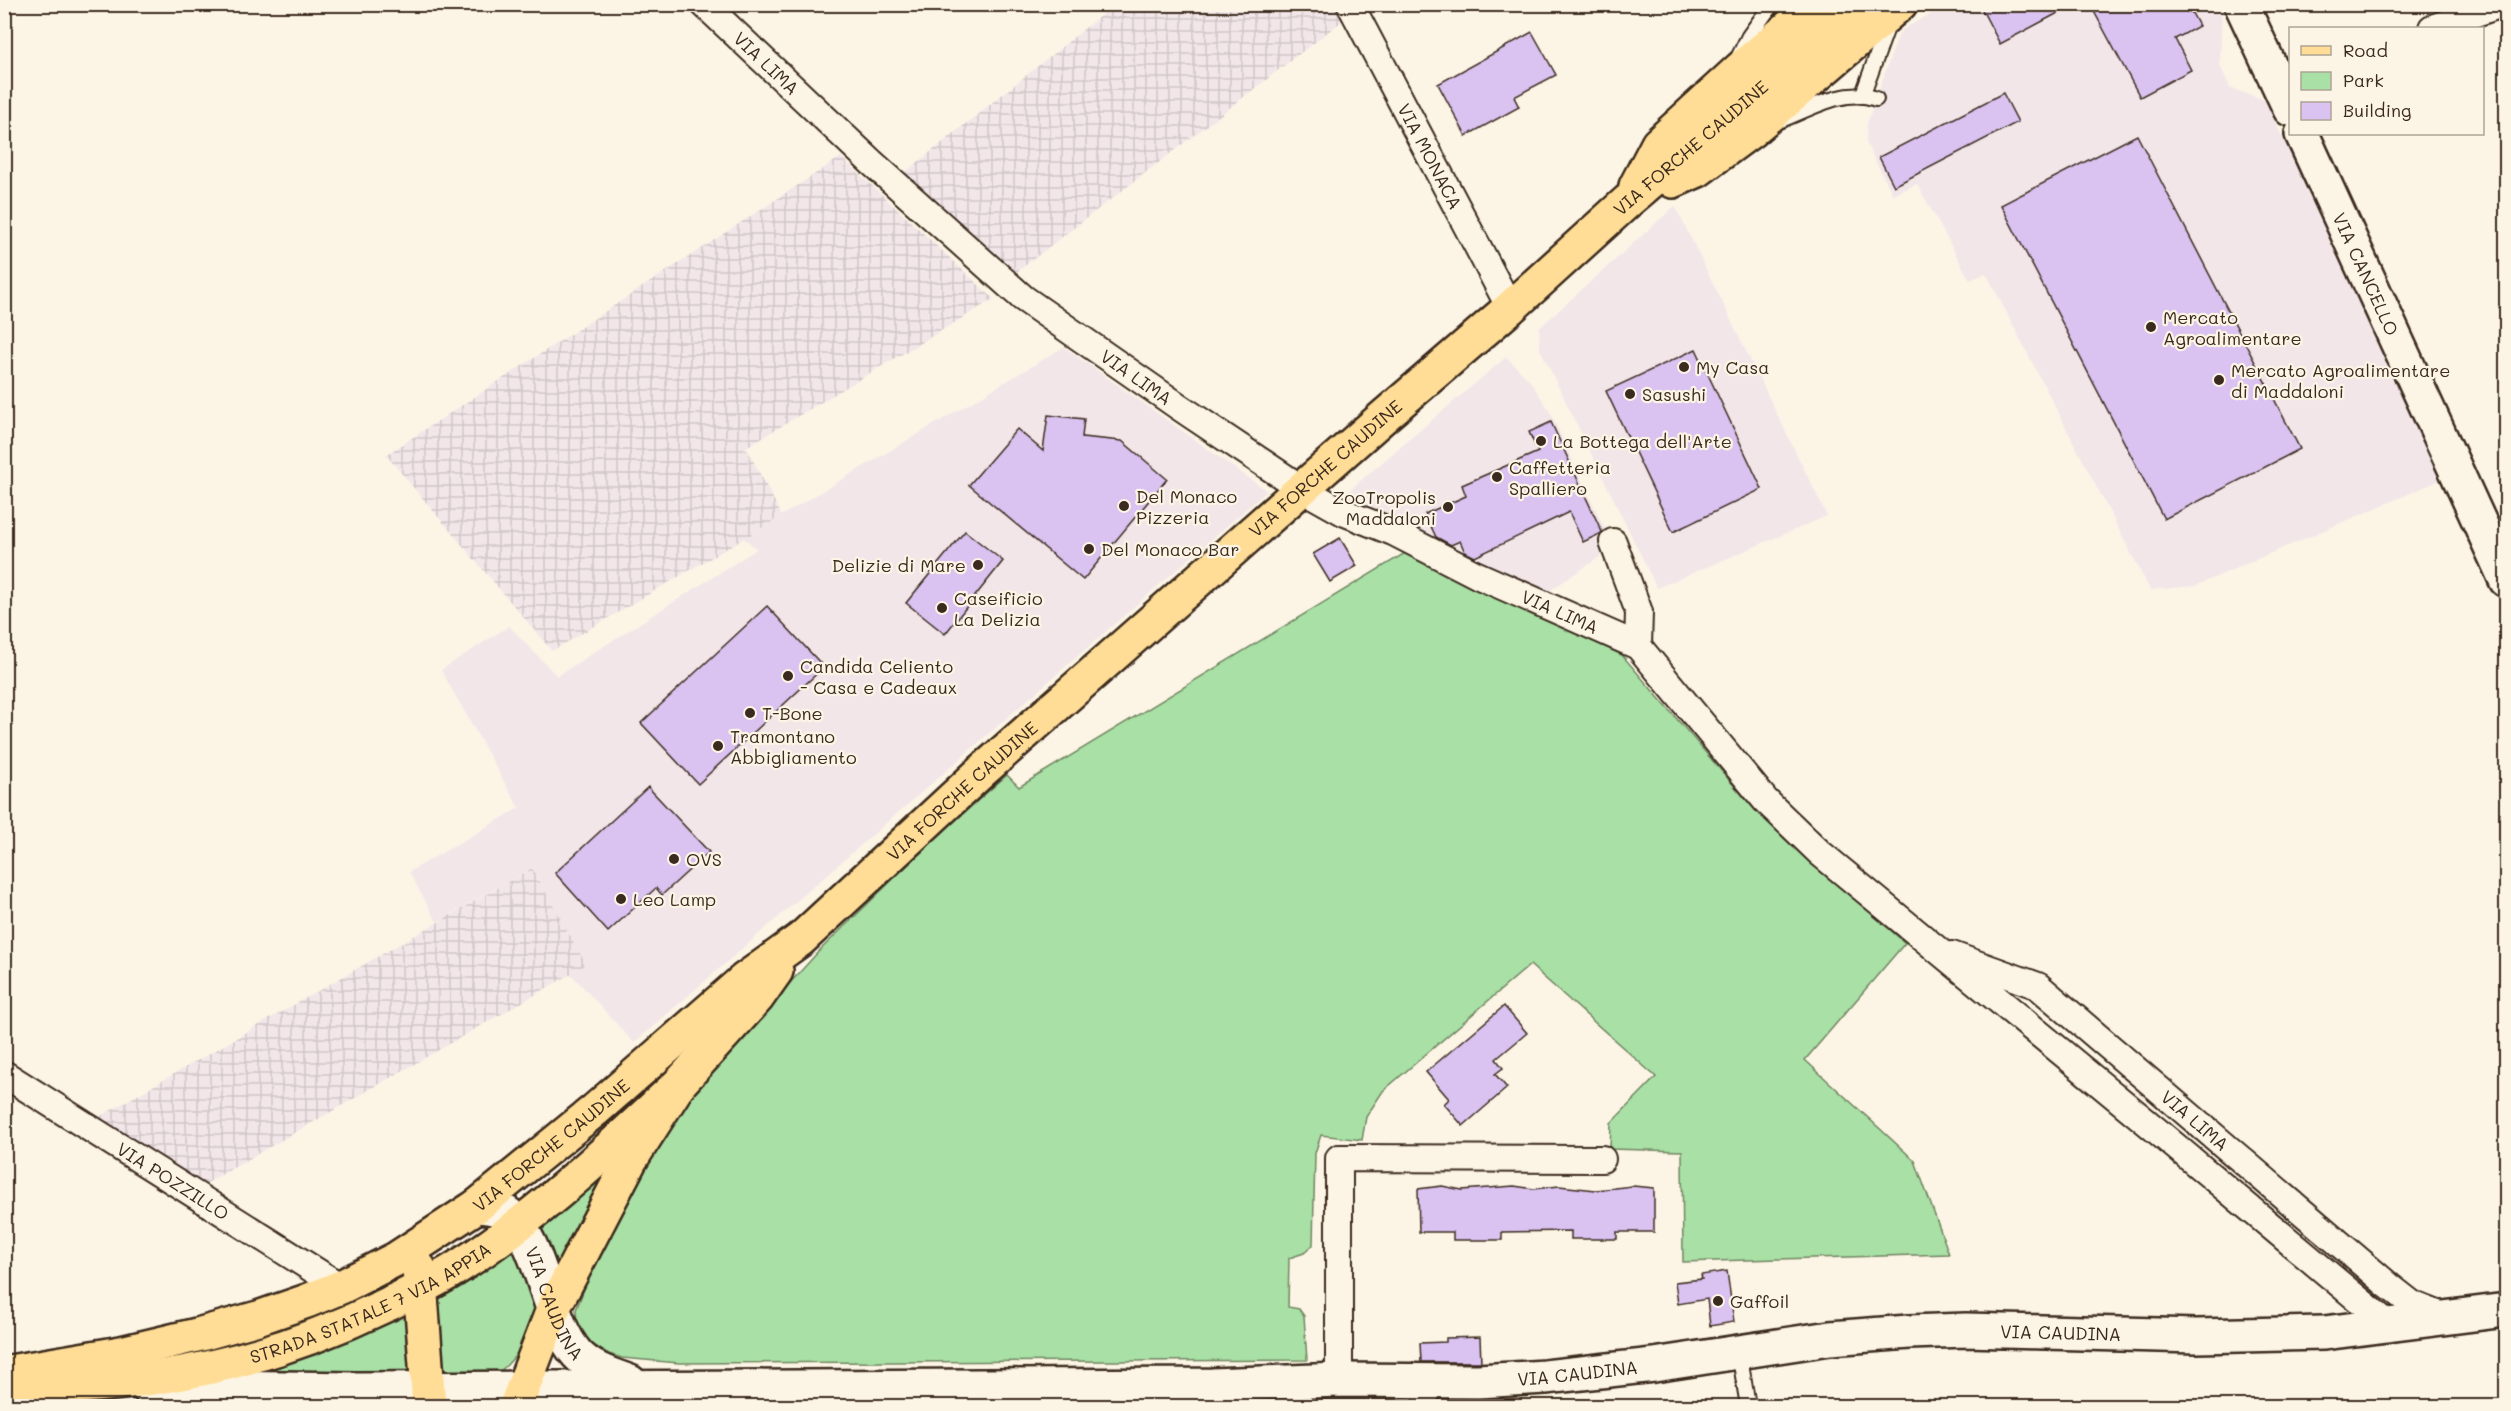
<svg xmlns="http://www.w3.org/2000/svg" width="2511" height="1411" font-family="Mali,sans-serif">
<defs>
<pattern id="industrial-grid" width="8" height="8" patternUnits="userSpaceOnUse" patternTransform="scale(1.5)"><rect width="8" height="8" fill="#f2e6e9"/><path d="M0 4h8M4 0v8" fill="none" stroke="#d0c5c7"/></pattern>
</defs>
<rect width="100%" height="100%" fill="#fcf5e5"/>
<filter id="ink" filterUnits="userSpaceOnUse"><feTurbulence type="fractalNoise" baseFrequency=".0167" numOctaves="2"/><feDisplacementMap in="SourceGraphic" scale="12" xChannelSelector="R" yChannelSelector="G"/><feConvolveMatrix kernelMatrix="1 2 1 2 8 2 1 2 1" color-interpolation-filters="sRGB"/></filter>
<g filter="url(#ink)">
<g fill="#f2e6e9">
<path d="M1942,5H2222L2220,65L2230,88L2265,100L2443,479L2195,586L2150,590L1986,273L1970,280L1917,184L1893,195L1866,143L1867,123L1900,31L1943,7Z"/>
<path d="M1675,206L1827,516L1657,588L1540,349L1539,328Z"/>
<path d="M1064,347L1267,491L634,1043L571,974L585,964L532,868L437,922L409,872L519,808L441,670L509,626L557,676L757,549L744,538Z"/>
<path d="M1506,357L1529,380L1548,408L1605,530L1610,550L1542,596L1348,504L1345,494Z"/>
</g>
<g fill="url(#industrial-grid)">
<path d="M1114,5H1339L1346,18L1014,274L902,175Z"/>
<path d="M841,157L994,299L746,447L782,516L552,651L386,455Z"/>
<path d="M532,868L586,964L571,974L200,1187L92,1121Z"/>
</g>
<g fill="#a8e0a5" stroke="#728562" stroke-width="1.5">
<path d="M1405,553L1622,655L1754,809L1905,943L1805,1060L1915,1161L1949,1254L1683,1262L1682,1151L1610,1149L1611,1123L1656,1077L1530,965L1383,1091L1366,1117L1362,1140L1321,1135L1315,1153L1313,1245L1304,1253L1289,1258L1288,1307L1299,1309L1304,1316L1307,1360L679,1363L622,1358L609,1354L593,1345L583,1334L577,1322L576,1310L591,1271L659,1135L720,1060L820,950L944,830L1007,775L1019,787Z"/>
<path d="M605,1176L556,1272L537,1228Z"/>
<path d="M513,1247C519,1260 535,1288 537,1301C541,1325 512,1368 490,1377C481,1381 464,1378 454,1378L439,1363L430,1299Z"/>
<path d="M410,1309L415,1380L263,1373L264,1369Z"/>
</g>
<g fill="#dac2f1" stroke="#3b2a1e" stroke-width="1.5">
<path d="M1979,4H2075L2000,44Z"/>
<path d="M2090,4H2187L2199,26L2175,39L2191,70L2140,97Z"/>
<path d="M1532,32L1556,75L1514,97L1519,107L1466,136L1438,84Z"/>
<path d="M2003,93L2018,122L1894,186L1879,157Z"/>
<path d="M2137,135L2300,449L2164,519L2001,205Z"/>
<path d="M1696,349L1762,489L1673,532L1606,391Z"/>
<path d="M1048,415L1084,419L1082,437L1122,441L1167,479L1083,580L969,485L1017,429L1043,451Z"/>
<path d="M1551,422L1602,532L1600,534L1583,542L1569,512L1475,557L1465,552L1460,541L1451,545L1436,537L1425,514L1466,496L1462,485L1538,452L1529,432Z"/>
<path d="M965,531L1003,561L945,634L906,603Z"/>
<path d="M1340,538L1357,566L1330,582L1313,554Z"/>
<path d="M767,606L824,667L698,784L641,723Z"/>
<path d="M648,787L709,852L662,895L656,888L608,932L555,873Z"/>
<path d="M1504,1006L1527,1033L1496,1059L1503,1068L1495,1074L1507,1088L1463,1126L1444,1104L1449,1099L1426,1072Z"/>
<path d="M1442,1186L1462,1190L1514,1186L1534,1189L1559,1186L1596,1190L1633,1186L1654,1188V1232H1617V1239H1571V1231L1502,1232V1240H1453V1232H1419L1418,1189Z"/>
<path d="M1727,1271L1734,1322L1710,1326L1707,1299L1678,1304L1675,1282L1702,1279L1701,1275Z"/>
<path d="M1480,1337L1481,1362H1421L1420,1343L1446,1342V1338Z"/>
</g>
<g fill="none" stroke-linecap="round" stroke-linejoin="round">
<defs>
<g id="service">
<path d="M1738,58L1749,36L1772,4"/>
<path d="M1863,94L1888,25"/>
<path d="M1781,120C1810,109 1845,87 1876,99"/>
<path d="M1739,1352L1748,1406"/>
</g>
<g id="minor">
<path id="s1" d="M704,4L870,161L1023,298L1178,406L1302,489L1343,512L1393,532L1477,575L1638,646L1766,801L1820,853L2156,1130L2389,1325"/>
<path id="s2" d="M1350,4L1510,308"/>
<path d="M2432,28L2502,4"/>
<path d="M1613,542L1639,612L1638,646"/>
<path id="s3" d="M1952,955L2038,986L2389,1286L2412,1304L2445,1317"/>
<path id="s4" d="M4,1074L341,1287"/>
<path d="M1339,1380V1158L1602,1159"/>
<path d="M1425,1382V1406"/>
</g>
<g id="secondary">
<path d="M2241,4L2290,109"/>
<path id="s5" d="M2302,134L2506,580"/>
<path id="s6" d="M477,1206C488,1207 499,1207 508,1214C542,1241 547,1321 577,1354C592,1370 611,1375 630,1382"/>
<path id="s7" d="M146,1386L355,1389L1212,1385L1339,1380L1478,1381L1545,1377L1654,1365L1830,1338L1909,1332L1966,1330L2197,1336L2324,1333L2506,1310"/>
</g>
<g id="primary">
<path d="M1673,181L1698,170L1751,131L1900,4"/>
<path d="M1636,186L1658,144L1741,68L1816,4"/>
<path d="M419,1268L429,1406"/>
<path id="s8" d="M4,1373L121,1353L201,1334L258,1318L307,1301L341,1287L396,1259L477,1206L595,1110L744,980L801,939L981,772L1382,418L1510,308L1628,201L1757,91L1854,4"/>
<path id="s9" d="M21,1389C154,1386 266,1363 386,1305C410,1293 435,1282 458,1267C539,1216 609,1148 679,1084"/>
<path d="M516,1406L554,1307L631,1159L679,1084L757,998L776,971"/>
</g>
</defs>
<use href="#service" stroke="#3b2a1e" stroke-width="18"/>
<use href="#minor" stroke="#3b2a1e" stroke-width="30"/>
<use href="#secondary" stroke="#3b2a1e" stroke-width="38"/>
<use href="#primary" stroke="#3b2a1e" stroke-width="38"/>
<use href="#service" stroke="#fcf5e5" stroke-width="14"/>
<use href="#minor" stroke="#fcf5e5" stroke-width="26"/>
<use href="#secondary" stroke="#fcf5e5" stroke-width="33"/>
<use href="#primary" stroke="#ffdd96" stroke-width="33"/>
</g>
</g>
<g fill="#3b2a1e" stroke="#fcf5e5" stroke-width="2">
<circle cx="2151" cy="327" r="6"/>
<circle cx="1684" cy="367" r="6"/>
<circle cx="2219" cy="380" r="6"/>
<circle cx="1630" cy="394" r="6"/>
<circle cx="1541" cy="441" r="6"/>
<circle cx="1497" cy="477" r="6"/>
<circle cx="1124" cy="506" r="6"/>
<circle cx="1448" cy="507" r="6"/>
<circle cx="1089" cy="549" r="6"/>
<circle cx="978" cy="565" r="6"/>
<circle cx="942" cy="608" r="6"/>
<circle cx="788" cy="676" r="6"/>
<circle cx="750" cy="713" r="6"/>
<circle cx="718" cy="746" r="6"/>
<circle cx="674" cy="859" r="6"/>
<circle cx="621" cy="899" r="6"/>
<circle cx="1718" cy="1301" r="6"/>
</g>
<g text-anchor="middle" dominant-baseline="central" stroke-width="4.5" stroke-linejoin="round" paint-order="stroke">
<g font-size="18" fill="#3b2a1e" stroke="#fcf5e5">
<text stroke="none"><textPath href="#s1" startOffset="86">VIA LIMA</textPath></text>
<text stroke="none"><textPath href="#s8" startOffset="2118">VIA FORCHE CAUDINE</textPath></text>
<text stroke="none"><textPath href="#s2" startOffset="172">VIA MONACA</textPath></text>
<text stroke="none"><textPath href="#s5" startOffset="154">VIA CANCELLO</textPath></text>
<text stroke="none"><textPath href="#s1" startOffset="572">VIA LIMA</textPath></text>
<text stroke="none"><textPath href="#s8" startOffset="1632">VIA FORCHE CAUDINE</textPath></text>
<text stroke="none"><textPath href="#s1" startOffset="1058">VIA LIMA</textPath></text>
<text stroke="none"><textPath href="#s8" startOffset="1146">VIA FORCHE CAUDINE</textPath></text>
<text stroke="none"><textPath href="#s3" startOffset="298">VIA LIMA</textPath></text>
<text stroke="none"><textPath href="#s8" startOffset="603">VIA FORCHE CAUDINE</textPath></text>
<text stroke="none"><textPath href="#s4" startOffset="200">VIA POZZILLO</textPath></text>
<text stroke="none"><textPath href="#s9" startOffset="364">STRADA STATALE 7 VIA APPIA</textPath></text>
<text stroke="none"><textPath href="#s6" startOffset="134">VIA CAUDINA</textPath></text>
<text stroke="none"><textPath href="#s7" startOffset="1918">VIA CAUDINA</textPath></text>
<text stroke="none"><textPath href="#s7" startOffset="1432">VIA CAUDINA</textPath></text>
</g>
<g font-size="18" fill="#3b2a1e" stroke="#fcf5e5" text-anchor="start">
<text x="2163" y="317">Mercato<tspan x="2163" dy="21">Agroalimentare</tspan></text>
<text x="1696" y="367">My Casa</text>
<text x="2231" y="370">Mercato Agroalimentare<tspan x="2231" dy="21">di Maddaloni</tspan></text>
<text x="1642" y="394">Sasushi</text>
<text x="1553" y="441">La Bottega dell'Arte</text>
<text x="1509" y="467">Caffetteria<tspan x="1509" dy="21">Spalliero</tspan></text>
<text x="1136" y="496">Del Monaco<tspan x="1136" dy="21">Pizzeria</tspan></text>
<text x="1436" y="497" text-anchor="end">ZooTropolis<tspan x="1436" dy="21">Maddaloni</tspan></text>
<text x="1101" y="549">Del Monaco Bar</text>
<text x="966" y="565" text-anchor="end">Delizie di Mare</text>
<text x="954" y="598">Caseificio<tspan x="954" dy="21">La Delizia</tspan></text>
<text x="800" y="666">Candida Celiento<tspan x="800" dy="21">- Casa e Cadeaux</tspan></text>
<text x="762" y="713">T-Bone</text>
<text x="730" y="736">Tramontano<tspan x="730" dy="21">Abbigliamento</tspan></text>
<text x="686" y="859">OVS</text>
<text x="633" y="899">Leo Lamp</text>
<text x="1730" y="1301">Gaffoil</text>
</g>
</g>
<rect width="2511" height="1411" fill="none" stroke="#fcf5e5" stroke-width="24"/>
<rect x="12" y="12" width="2487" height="1387" fill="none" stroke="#3b2a1e" stroke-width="2" filter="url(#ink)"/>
<rect x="2289" y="27" width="195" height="108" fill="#fcf5e5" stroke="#afa495" stroke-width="1.5"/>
<rect x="2301" y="46" width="30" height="9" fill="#ffdd96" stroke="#afa495" stroke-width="1.5"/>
<text x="2343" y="57" font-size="18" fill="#3b2a1e">Road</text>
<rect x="2301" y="72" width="30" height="18" fill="#a8e0a5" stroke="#afa495" stroke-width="1.5"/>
<text x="2343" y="87" font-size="18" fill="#3b2a1e">Park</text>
<rect x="2301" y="102" width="30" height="18" fill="#dac2f1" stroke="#afa495" stroke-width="1.5"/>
<text x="2343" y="117" font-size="18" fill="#3b2a1e">Building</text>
</svg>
